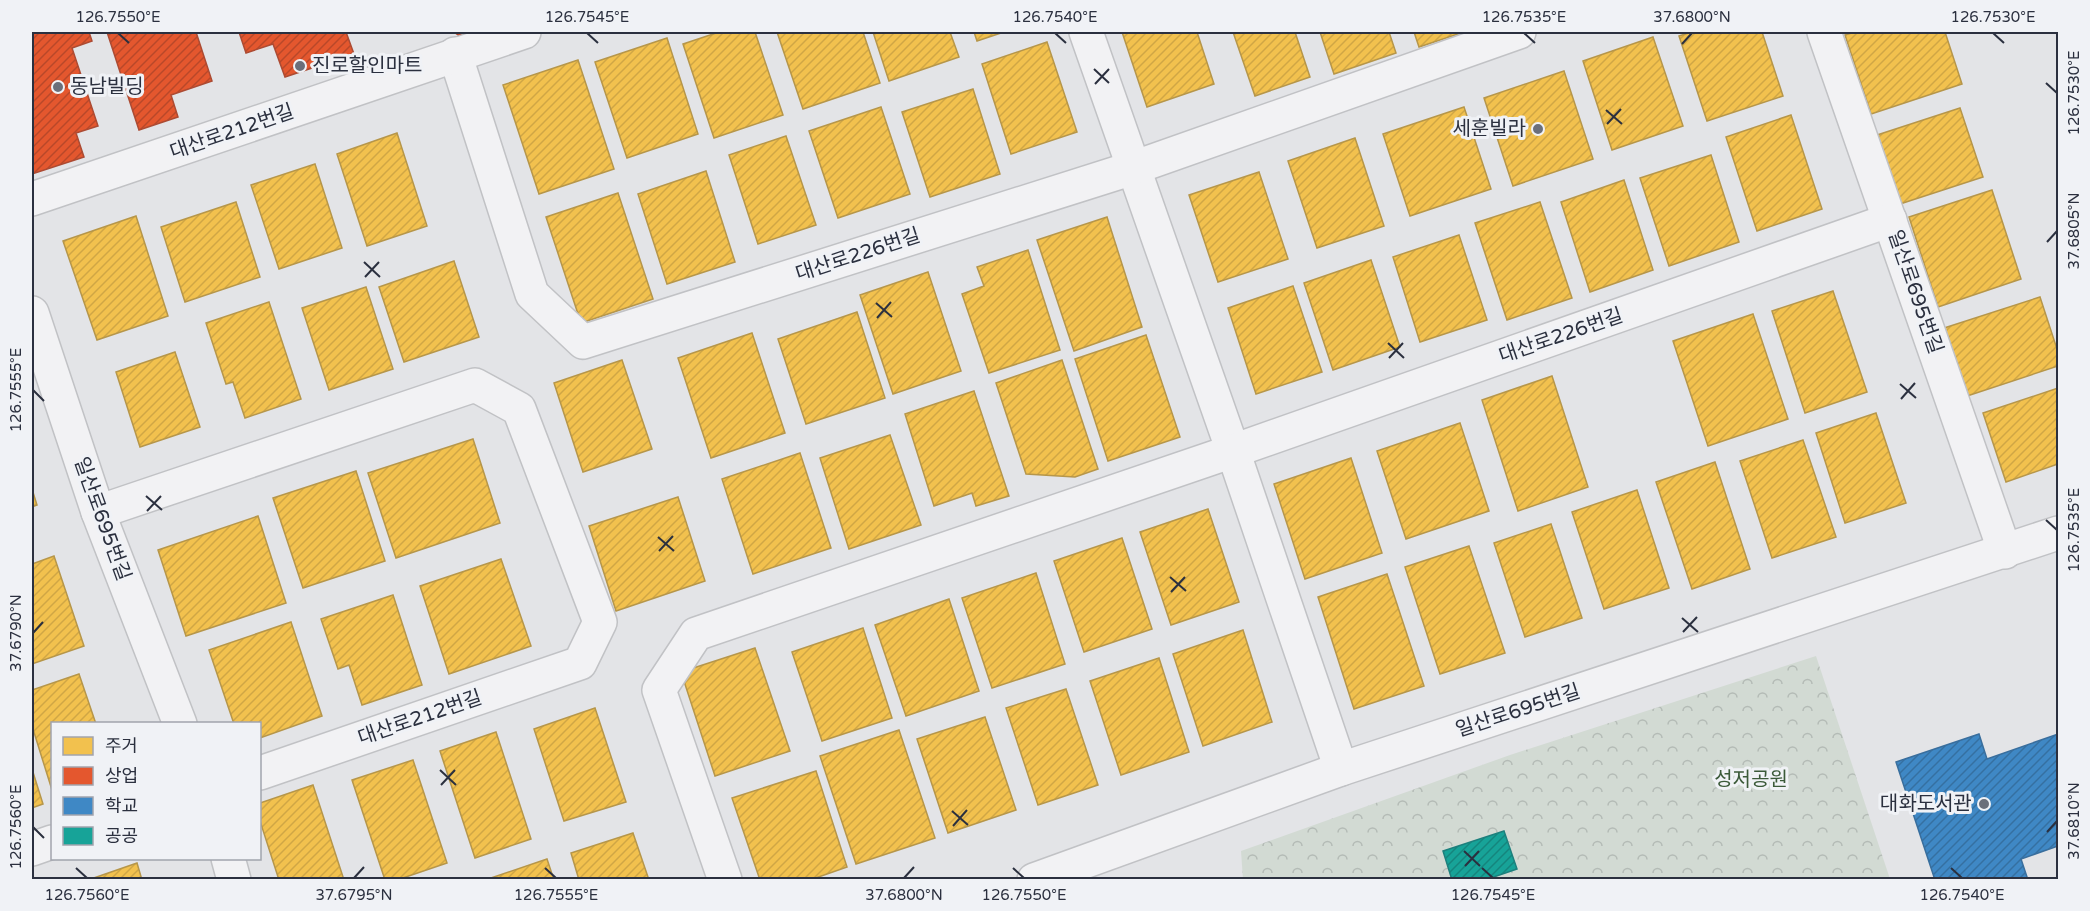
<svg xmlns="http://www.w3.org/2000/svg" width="2090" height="911" font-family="'Varela Round','Noto Sans KR',sans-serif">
<defs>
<pattern id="park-crowns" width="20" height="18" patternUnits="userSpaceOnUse" patternTransform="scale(1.5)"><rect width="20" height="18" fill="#d2dad3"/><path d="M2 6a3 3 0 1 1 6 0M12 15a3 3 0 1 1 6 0" fill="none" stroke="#b4bbb6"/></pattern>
<pattern id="homes-hatch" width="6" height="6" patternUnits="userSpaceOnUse" patternTransform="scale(1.5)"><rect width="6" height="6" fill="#f2c14e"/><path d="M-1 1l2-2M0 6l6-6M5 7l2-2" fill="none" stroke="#d0a645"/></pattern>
<pattern id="shops-hatch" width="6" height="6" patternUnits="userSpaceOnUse" patternTransform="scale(1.5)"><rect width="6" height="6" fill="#e4572e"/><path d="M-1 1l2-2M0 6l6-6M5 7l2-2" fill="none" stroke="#b94829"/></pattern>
<pattern id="schools-hatch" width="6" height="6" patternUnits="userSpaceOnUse" patternTransform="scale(1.5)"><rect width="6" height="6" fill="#3f88c5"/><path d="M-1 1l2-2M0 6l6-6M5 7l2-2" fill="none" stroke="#3570a1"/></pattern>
<pattern id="public-hatch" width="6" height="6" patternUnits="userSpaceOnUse" patternTransform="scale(1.5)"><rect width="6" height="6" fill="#17a398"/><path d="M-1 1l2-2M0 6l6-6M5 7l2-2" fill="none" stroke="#15857d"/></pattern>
</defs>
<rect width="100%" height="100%" fill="#e3e4e7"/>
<path fill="url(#park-crowns)" d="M1816,656L1890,879L1243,880L1241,851L1510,755Z"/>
<g fill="url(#homes-hatch)" stroke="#b6964a" stroke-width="1.5">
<path d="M719,32H755L783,115L714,138L683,44Z"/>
<path d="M777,32H863L880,83L803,109Z"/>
<path d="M873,32H950L959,57L889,81Z"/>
<path d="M974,32H1004L977,41Z"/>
<path d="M1122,32H1197L1214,84L1147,107Z"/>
<path d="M1233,32H1295L1310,77L1255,96Z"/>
<path d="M1320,32H1389L1396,53L1334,74Z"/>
<path d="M1414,32H1464L1419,47Z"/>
<path d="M1691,32H1762L1783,96L1707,121L1679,36Z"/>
<path d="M1855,32H1945L1962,84L1871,114L1845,35Z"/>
<path d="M1653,37L1683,126L1612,150L1583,61Z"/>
<path d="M667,38L698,134L627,158L595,62Z"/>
<path d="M1047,42L1077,132L1011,154L982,64Z"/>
<path d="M578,60L614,169L539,194L503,85Z"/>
<path d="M1564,71L1593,159L1513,186L1484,98Z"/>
<path d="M973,89L1000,174L930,197L902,112Z"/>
<path d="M881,107L910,194L838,218L809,131Z"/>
<path d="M1464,107L1491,189L1410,216L1383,134Z"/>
<path d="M1960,108L1983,177L1900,204L1877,135Z"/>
<path d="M1791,115L1822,209L1757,231L1726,137Z"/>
<path d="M397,133L427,226L367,246L337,154Z"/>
<path d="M786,136L816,225L758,244L729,155Z"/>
<path d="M1355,138L1384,226L1317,248L1288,161Z"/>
<path d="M1711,155L1739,242L1669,266L1640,178Z"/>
<path d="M315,164L342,248L279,269L251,185Z"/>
<path d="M706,171L735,262L667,284L638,194Z"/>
<path d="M1259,172L1288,259L1218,282L1189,195Z"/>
<path d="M1624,180L1653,270L1590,292L1561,202Z"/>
<path d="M1992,190L2021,279L1938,307L1909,217Z"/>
<path d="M618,193L653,299L581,323L546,217Z"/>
<path d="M236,202L260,277L185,302L161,227Z"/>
<path d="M1540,202L1572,298L1507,320L1475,223Z"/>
<path d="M136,216L168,316L97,340L63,241Z"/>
<path d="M1107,217L1142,327L1074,351L1037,240Z"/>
<path d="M1459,235L1487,320L1420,342L1393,257Z"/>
<path d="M1028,250L1060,350L989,373L962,294L984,286L977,267Z"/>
<path d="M1371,260L1400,347L1333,370L1304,283Z"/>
<path d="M454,261L479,337L404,362L379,287Z"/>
<path d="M928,272L961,371L893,394L860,295Z"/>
<path d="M1293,286L1322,372L1256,394L1228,308Z"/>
<path d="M366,287L393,369L329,390L302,308Z"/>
<path d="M1833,291L1867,392L1805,413L1772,311Z"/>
<path d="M2040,297L2058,352V366L1964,397L1941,329Z"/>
<path d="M269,302L301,399L245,418L233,382L226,384L206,323Z"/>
<path d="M857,312L885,398L806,424L778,339Z"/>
<path d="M1753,314L1788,419L1708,446L1673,341Z"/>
<path d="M752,333L785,433L711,458L678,358Z"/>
<path d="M1146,335L1180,437L1108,461L1075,359Z"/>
<path d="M175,352L200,427L140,447L116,372Z"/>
<path d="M622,360L652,449L583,472L554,383Z"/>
<path d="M1062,360L1098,469L1075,477L1026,474L996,383Z"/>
<path d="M1552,376L1588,487L1518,511L1482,400Z"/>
<path d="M2058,388V464L2006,482L1983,413Z"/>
<path d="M974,391L1009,496L976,506L972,493L934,506L905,414Z"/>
<path d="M1876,413L1906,503L1845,523L1816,433Z"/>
<path d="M1460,423L1489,511L1406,539L1377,451Z"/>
<path d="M890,435L921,525L849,549L820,458Z"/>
<path d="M473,439L500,523L396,558L368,473Z"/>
<path d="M1803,440L1836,537L1772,558L1740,461Z"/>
<path d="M800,453L831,548L753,574L722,479Z"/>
<path d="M1351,458L1382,553L1305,579L1274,484Z"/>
<path d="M1715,462L1750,569L1692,589L1656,482Z"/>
<path d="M356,471L385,561L303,588L273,498Z"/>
<path d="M32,489L37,505L32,507Z"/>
<path d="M1637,490L1669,588L1604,609L1572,512Z"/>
<path d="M678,497L705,581L616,611L589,526Z"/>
<path d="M1208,509L1239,602L1171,625L1140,532Z"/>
<path d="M258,516L286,603L186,636L158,550Z"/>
<path d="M1551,524L1582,618L1525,637L1494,543Z"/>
<path d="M1122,538L1152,629L1084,652L1054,561Z"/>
<path d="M1469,546L1505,653L1440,674L1405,567Z"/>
<path d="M54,556L84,646L32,664V564Z"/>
<path d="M501,559L531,646L449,674L420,586Z"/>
<path d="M1036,573L1065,664L992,688L962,598Z"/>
<path d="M1387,574L1424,686L1354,709L1318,597Z"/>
<path d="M393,595L422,685L362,705L349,665L338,669L321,619Z"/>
<path d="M949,599L979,691L906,716L875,625Z"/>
<path d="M291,622L322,716L260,738V724H234L209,650Z"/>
<path d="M863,628L892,718L822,741L792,652Z"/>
<path d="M1243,630L1272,722L1203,746L1173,654Z"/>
<path d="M755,648L790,751L715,776L681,672Z"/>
<path d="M1159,658L1189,752L1121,775L1090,681Z"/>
<path d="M79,674L96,724H52V790L32,726V690Z"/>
<path d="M1066,689L1098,785L1038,805L1006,708Z"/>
<path d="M595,708L626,802L564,821L534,729Z"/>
<path d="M985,717L1016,810L948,833L917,739Z"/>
<path d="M899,730L935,838L856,864L820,756Z"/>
<path d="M496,732L531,839L475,858L440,751Z"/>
<path d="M413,760L447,863L397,880H385L352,780Z"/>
<path d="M32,769L43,804L32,808Z"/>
<path d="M816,771L847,867L810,880H760L732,798Z"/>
<path d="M313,785L344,880H279L260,821V803Z"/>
<path d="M633,833L649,880H579L571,853Z"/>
<path d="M547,859L554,880H485Z"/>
<path d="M137,863L142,880H88Z"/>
</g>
<g fill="url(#shops-hatch)" stroke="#ac4b33" stroke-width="1.5">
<path d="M32,32H89L92,41L72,48L98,126L76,133L84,157L32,174Z"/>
<path d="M107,32H196L212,81L171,95L178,117L139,130Z"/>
<path d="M239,32H346L354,54L285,77L273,44L246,53Z"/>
<path d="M454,32H486L465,40Z"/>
</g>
<path fill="url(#schools-hatch)" stroke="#396e9d" stroke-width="1.5" d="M1979,734L1987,759L2058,734V846L2021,859L2028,880H1935L1896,762Z"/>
<path fill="url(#public-hatch)" stroke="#1d807d" stroke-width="1.5" d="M1504,831L1517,869L1485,880H1452L1443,851Z"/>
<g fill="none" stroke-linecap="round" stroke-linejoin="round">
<defs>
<g id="minor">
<path d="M1086,32L1233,451L1341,769"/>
<path d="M1824,32L2005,552"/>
<path d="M455,54L532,294L583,342L1133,168L1519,32"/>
<path d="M32,199L524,32"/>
<path d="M32,313L98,512L180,724"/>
<path d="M98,512L475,385L519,409L600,622L580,663L260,773"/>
<path d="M32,849L52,842"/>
<path d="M228,858L234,880"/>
<path d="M725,880L659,690L696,634L1233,451L1890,220"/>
<path d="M1034,880L1341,769L2058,533"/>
</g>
</defs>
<use href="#minor" stroke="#c1c2c5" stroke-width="36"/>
<use href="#minor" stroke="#f2f2f4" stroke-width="33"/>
</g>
<path fill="none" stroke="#2b303f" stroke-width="2" d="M118,33L129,43M587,33L598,43M1055,33L1066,43M1524,33L1535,43M1993,33L2004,43M1682,44L1692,33M1094,69L1109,83M2046,83L2057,93M1095,84L1109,69M1606,110L1622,124M1607,124L1621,109M2047,242L2057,231M364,262L380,277M365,277L379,262M876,303L892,317M877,318L891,302M1388,343L1404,358M1389,358L1403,343M1900,384L1916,398M33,390L44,401M1901,399L1915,383M146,496L162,510M147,511L161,496M2046,520L2057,530M658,537L674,551M659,551L673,536M1170,577L1186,591M1171,592L1185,577M1682,618L1698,632M1683,632L1697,617M33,633L43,622M440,770L456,785M441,785L455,770M952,811L968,825M953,826L967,810M33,827L44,838M2047,832L2057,821M1464,851L1480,866M1465,866L1479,851M76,868L87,878M545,868L556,878M1013,868L1024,878M1482,868L1493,878M1951,868L1962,878M354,878L364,867M904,878L914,867"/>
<g fill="#6b6f7a" stroke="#f0f2f6" stroke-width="2">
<circle cx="300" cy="66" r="6"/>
<circle cx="58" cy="87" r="6"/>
<circle cx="1538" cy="129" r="6"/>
<circle cx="1984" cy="804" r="6"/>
</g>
<g text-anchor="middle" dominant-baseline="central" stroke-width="6" stroke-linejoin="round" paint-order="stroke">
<g font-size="20" fill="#2b303f" stroke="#f0f2f6" text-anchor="start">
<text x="312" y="66">진로할인마트</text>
<text x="70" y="87">동남빌딩</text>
<text x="1526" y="129" text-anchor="end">세훈빌라</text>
<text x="1972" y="804" text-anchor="end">대화도서관</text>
</g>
<g font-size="20" fill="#2b303f" stroke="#f0f2f6">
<text transform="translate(232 132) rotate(-19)">대산로212번길</text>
<text transform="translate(858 255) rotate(-18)">대산로226번길</text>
<text transform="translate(1915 292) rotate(71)">일산로695번길</text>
<text transform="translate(1561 336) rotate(-19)">대산로226번길</text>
<text transform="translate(102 519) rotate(70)">일산로695번길</text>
<text transform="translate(1518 711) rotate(-18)">일산로695번길</text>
<text transform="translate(420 718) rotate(-19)">대산로212번길</text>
</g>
<g font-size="20" fill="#3b5a39" stroke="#f0f2f6">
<text x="1751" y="780">성저공원</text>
</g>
</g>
<rect width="2090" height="911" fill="none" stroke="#f0f2f6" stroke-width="66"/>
<rect x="51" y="722" width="210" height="138" fill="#f0f2f6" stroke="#a1a4ad" stroke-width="1.5"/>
<rect x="63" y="737" width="30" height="18" fill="#f2c14e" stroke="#a1a4ad" stroke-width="1.5"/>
<text x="105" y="752" font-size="18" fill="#2b303f">주거</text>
<rect x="63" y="767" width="30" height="18" fill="#e4572e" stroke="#a1a4ad" stroke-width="1.5"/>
<text x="105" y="782" font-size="18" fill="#2b303f">상업</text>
<rect x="63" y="797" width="30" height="18" fill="#3f88c5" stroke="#a1a4ad" stroke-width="1.5"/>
<text x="105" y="812" font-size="18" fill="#2b303f">학교</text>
<rect x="63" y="827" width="30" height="18" fill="#17a398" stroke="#a1a4ad" stroke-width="1.5"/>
<text x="105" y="842" font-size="18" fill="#2b303f">공공</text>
<rect x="33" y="33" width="2024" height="845" fill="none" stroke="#2b303f" stroke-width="2"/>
<g font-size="15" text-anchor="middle" fill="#2b303f">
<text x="118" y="22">126.7550°E</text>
<text x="587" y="22">126.7545°E</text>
<text x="1055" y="22">126.7540°E</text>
<text x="1524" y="22">126.7535°E</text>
<text x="1692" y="22">37.6800°N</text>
<text x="1993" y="22">126.7530°E</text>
<text transform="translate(2074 93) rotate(-90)" y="5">126.7530°E</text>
<text transform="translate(2074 231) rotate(-90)" y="5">37.6805°N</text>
<text transform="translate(16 390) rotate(-90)" y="5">126.7555°E</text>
<text transform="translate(2074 530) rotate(-90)" y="5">126.7535°E</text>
<text transform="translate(16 633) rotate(-90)" y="5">37.6790°N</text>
<text transform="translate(2074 821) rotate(-90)" y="5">37.6810°N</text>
<text transform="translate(16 827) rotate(-90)" y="5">126.7560°E</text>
<text x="87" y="900">126.7560°E</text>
<text x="354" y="900">37.6795°N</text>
<text x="556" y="900">126.7555°E</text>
<text x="904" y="900">37.6800°N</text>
<text x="1024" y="900">126.7550°E</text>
<text x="1493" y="900">126.7545°E</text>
<text x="1962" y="900">126.7540°E</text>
</g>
</svg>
